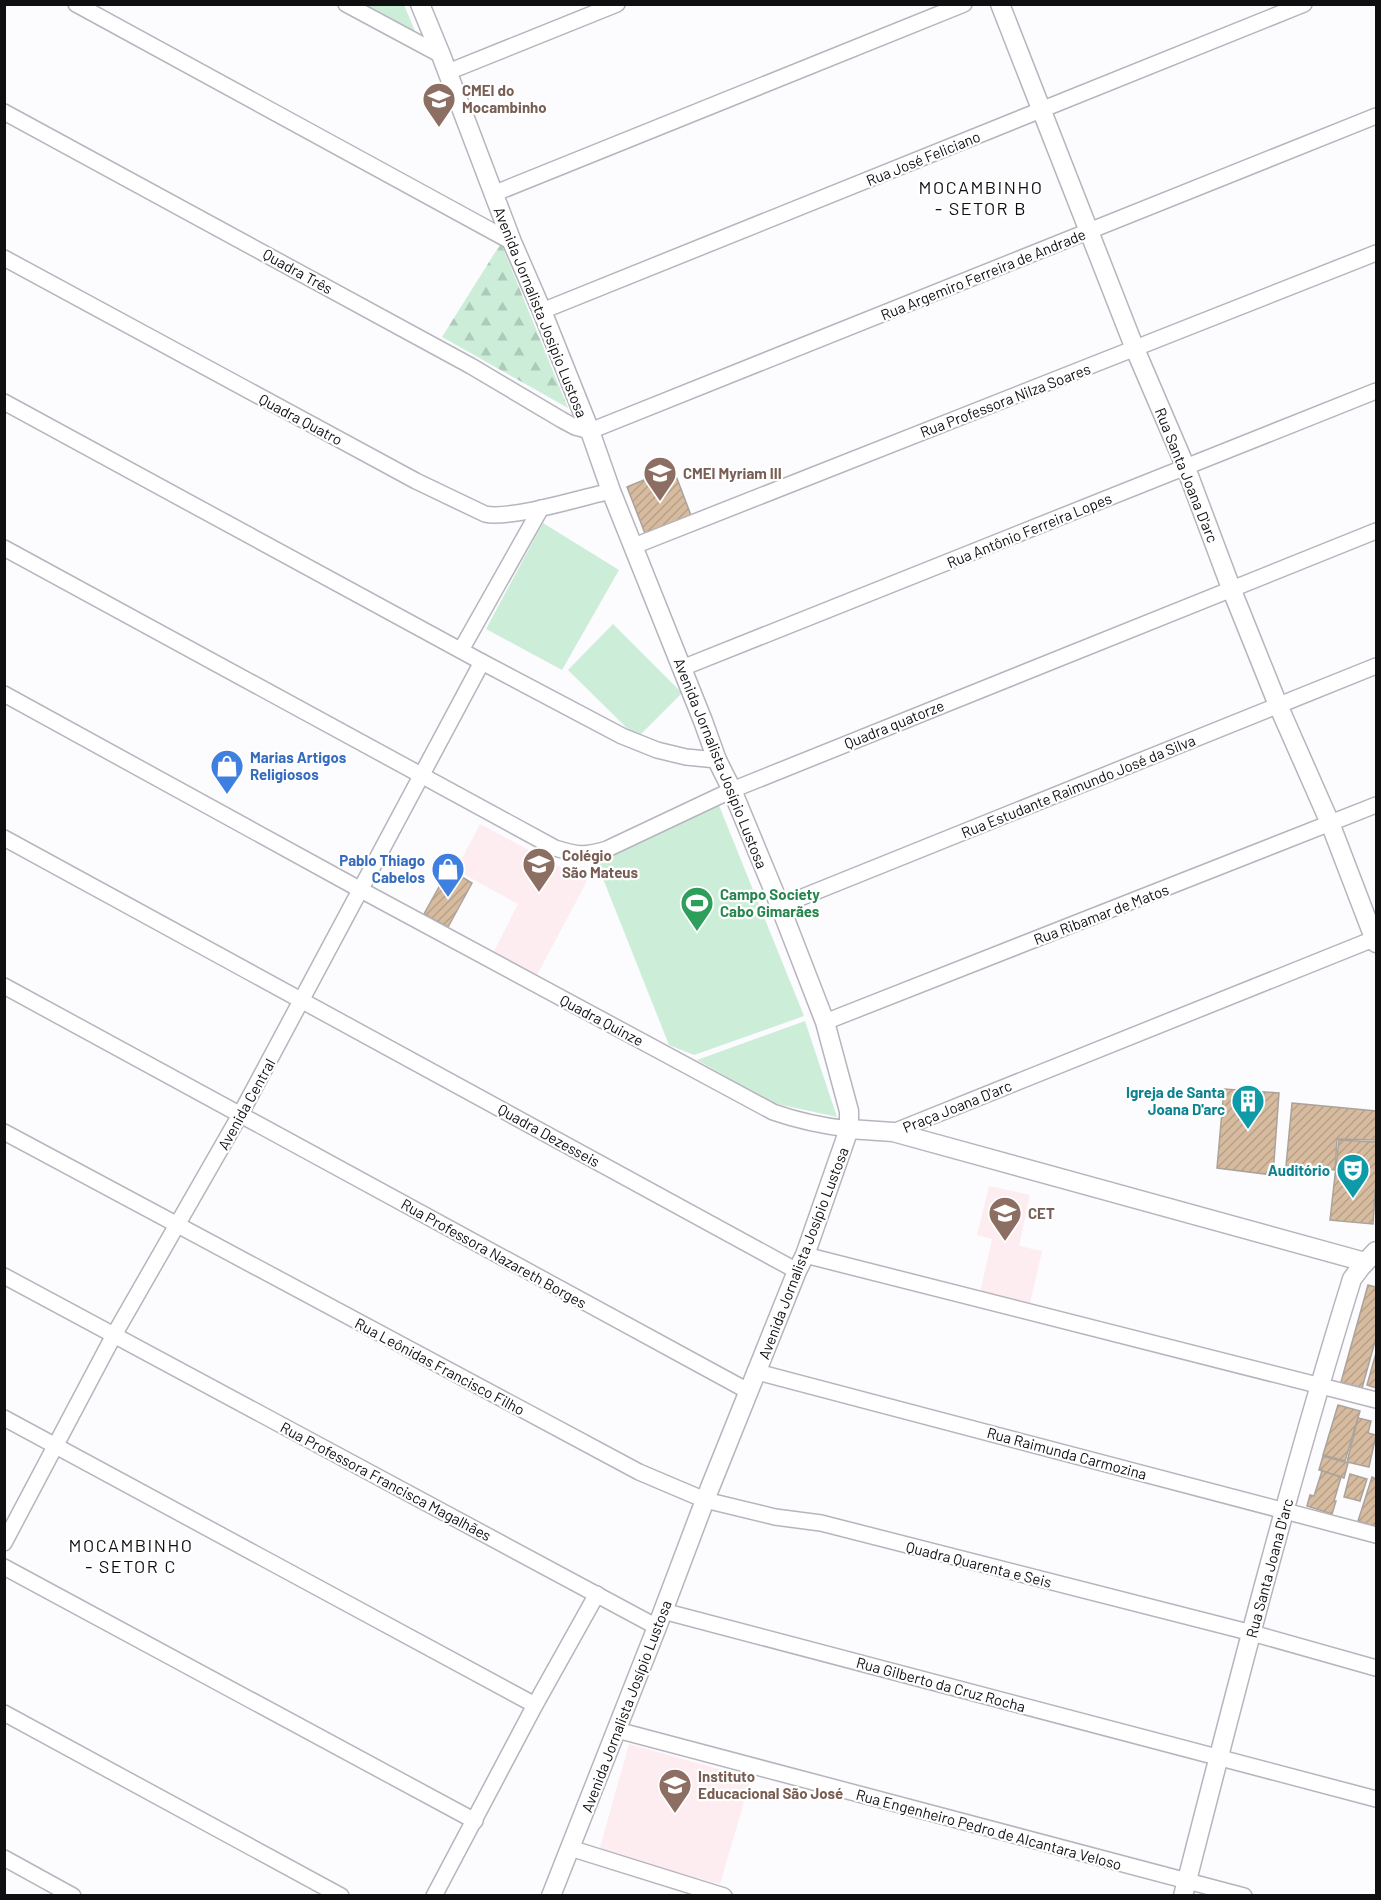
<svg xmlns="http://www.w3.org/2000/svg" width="1381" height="1900" font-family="Barlow,sans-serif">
<defs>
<pattern id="forest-firs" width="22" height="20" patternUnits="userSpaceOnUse" patternTransform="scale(1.5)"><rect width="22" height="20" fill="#cceed9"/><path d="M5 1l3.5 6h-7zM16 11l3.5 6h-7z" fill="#aecbb9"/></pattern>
<pattern id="building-hatch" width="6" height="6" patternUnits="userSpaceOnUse" patternTransform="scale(1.5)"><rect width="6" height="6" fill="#d7bb9f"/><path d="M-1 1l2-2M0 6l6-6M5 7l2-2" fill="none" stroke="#b7a088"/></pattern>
</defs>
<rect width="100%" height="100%" fill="#fcfbfd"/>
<g fill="#fdedf0">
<path d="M480,824L587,881L537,975L493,953L518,904L456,870Z"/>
<path d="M989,1186L1030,1195L1019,1246L1042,1251L1030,1304L980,1293L992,1239L977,1235Z"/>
<path d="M629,1744L751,1778L720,1884L599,1851Z"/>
</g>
<path fill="url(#forest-firs)" d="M501,243L568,408L442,337Z"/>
<g fill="#cceed9">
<path d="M365,5H404L415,31Z"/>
<path d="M543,523L619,570L562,670L486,629Z"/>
<path d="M613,624L682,693L637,738L568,670Z"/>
<path d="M718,803L804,1016L694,1055L669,1045L596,861Z"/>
<path d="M805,1021L837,1117L773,1103L697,1060Z"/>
</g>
<g fill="url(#building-hatch)" stroke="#aba39b" stroke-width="1.5">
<path d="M673,468L692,518L646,536L627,487Z"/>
<path d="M449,869L472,883L448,927L424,914Z"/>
<path d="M1224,1089L1279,1093L1273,1175L1217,1168Z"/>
<path d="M1292,1103L1376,1111V1140L1337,1139L1335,1170L1286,1166Z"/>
<path d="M1339,1140L1376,1142V1179L1373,1224L1330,1220Z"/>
<path d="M1368,1285L1376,1287V1338L1362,1388L1341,1382Z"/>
<path d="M1376,1353V1388L1367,1385Z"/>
<path d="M1338,1405L1360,1411L1345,1461L1323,1455Z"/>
<path d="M1358,1418L1371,1421L1368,1433L1376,1435L1369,1467L1347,1462Z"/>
<path d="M1323,1456L1348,1463L1344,1478L1319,1470Z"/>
<path d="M1322,1471L1341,1477L1334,1501H1336L1332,1514L1307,1506L1310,1495L1314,1496Z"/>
<path d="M1350,1474L1367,1479L1360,1501L1344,1497Z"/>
<path d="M1372,1477L1376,1479V1527L1358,1521Z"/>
</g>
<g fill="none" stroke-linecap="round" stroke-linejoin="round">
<defs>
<g id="minor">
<path d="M76,4L512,242"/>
<path d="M346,4L441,55"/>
<path d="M448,72L617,4"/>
<path d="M4,112L471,366L562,420L575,427L590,431L1376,116"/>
<path d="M493,194L964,4"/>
<path d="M4,258L416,481L485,514C509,520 584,497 611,491"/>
<path d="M542,311L1304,4"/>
<path d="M4,402L482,662L622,736L657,750L686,757L717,760"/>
<path d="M634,546L1376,253"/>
<path d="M4,548L555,848C578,855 584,856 607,849L732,790L1376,531"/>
<path d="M461,650L541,508"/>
<path d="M682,668L1376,391"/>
<path d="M4,694L361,890L773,1112C799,1121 822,1126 849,1129"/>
<path d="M4,838L797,1271"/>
<path d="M780,906L1376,666"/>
<path d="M4,986L748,1391"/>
<path d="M825,1022L1376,805"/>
<path d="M4,1132L639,1472L705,1500L775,1517L821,1523L1252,1633L1376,1668"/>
<path d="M893,1132L1376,938"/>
<path d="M805,1255L1376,1400"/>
<path d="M4,1276L657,1627"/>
<path d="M757,1372L1376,1535"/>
<path d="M4,1418L535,1705"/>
<path d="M4,1543L114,1335L240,1115L482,662"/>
<path d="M4,1567L475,1821"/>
<path d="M663,1611L1376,1799"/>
<path d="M4,1713L341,1896"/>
<path d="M617,1730L1244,1896"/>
<path d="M570,1848L724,1896"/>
<path d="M4,1858L73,1896"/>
<path d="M434,1896L535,1705L597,1594"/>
</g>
<g id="tertiary">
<path d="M420,4L441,55L512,242L542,311L590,431L611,491L703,721L717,760L732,790L780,906L825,1022L849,1111V1129L805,1255L797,1271L705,1500L657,1627L551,1896"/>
<path d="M1000,4L1135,349L1186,468L1231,588L1278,705L1330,823L1376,943"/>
<path d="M849,1129L893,1132L1365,1262"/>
<path d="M1183,1896C1236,1689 1289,1482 1352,1279L1361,1267L1376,1251"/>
</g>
</defs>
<use href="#minor" stroke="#b7b4be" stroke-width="18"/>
<use href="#tertiary" stroke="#b7b4be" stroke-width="21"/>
<use href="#minor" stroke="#fff" stroke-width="15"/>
<use href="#tertiary" stroke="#fff" stroke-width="18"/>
</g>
<defs>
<symbol id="school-pin" viewBox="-11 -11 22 30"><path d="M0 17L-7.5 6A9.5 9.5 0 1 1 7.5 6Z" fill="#8d6e63" stroke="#fff"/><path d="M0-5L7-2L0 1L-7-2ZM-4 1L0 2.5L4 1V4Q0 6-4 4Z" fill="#fff"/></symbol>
<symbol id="shop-pin" viewBox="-11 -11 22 30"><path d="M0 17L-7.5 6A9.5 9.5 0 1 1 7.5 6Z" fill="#3f7fe0" stroke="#fff"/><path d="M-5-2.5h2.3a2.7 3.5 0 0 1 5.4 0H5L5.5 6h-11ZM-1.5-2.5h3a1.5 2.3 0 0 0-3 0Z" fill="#fff"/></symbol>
<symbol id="stadium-pin" viewBox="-11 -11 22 30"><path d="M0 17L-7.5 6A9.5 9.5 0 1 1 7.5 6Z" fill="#2e9e5b" stroke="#fff"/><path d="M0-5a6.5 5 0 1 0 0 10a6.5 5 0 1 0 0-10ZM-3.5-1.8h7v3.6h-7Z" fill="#fff"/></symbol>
<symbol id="building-pin" viewBox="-11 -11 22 30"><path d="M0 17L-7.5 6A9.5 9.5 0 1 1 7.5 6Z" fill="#0f9aa8" stroke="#fff"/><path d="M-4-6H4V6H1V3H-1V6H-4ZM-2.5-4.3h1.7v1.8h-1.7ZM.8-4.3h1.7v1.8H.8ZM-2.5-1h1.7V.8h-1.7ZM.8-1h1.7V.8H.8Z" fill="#fff"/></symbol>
<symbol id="theatre-pin" viewBox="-11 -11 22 30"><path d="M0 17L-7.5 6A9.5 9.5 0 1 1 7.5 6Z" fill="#0f9aa8" stroke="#fff"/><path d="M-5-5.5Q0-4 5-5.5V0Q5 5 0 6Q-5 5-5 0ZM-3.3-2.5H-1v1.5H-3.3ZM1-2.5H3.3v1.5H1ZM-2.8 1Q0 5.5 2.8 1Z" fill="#fff"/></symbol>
</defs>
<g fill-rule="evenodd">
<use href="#school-pin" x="420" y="80" width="38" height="52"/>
<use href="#school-pin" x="641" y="454" width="38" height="52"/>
<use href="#shop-pin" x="208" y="747" width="38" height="52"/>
<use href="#school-pin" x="520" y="845" width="38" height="52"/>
<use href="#shop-pin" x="429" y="850" width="38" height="52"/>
<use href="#stadium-pin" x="678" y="884" width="38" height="52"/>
<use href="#building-pin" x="1229" y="1082" width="38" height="52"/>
<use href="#theatre-pin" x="1334" y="1151" width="38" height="52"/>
<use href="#school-pin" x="986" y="1194" width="38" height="52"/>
<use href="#school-pin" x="656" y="1766" width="38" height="52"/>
</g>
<g text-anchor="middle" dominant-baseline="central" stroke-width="4.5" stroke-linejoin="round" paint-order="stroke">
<g font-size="15" font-weight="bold" fill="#785e54" stroke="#fff" text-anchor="start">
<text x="462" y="90">CMEI do<tspan x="462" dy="17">Mocambinho</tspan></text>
<text x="683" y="473">CMEI Myriam III</text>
<text x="562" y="855">Colégio<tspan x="562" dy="17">São Mateus</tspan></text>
<text x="1028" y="1213">CET</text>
<text x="698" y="1776">Instituto<tspan x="698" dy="17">Educacional São José</tspan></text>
</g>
<g font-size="15" fill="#0f0e11" stroke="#fff">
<text transform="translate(923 158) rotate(-22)">Rua José Feliciano</text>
<text transform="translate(298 271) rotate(29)">Quadra Três</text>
<text transform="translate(983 274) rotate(-22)">Rua Argemiro Ferreira de Andrade</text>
<text transform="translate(541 312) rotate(68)">Avenida Jornalista Josípio Lustosa</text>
<text transform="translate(1005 400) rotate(-21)">Rua Professora Nilza Soares</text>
<text transform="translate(301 419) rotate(28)">Quadra Quatro</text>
<text transform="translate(1187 475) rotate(68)">Rua Santa Joana D'arc</text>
<text transform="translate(1029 530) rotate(-22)">Rua Antônio Ferreira Lopes</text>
<text transform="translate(894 724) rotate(-22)">Quadra quatorze</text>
<text transform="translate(721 763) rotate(68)">Avenida Jornalista Josípio Lustosa</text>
<text transform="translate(1078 786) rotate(-22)">Rua Estudante Raimundo José da Silva</text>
<text transform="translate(1101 914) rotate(-21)">Rua Ribamar de Matos</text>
<text transform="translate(602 1020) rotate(28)">Quadra Quinze</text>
<text transform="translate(246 1104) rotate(-61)">Avenida Central</text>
<text transform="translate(957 1106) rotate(-22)">Praça Joana D'arc</text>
<text transform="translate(549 1135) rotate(29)">Quadra Dezesseis</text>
<text transform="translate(494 1253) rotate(29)">Rua Professora Nazareth Borges</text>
<text transform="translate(803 1253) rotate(-69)">Avenida Jornalista Josípio Lustosa</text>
<text transform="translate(440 1366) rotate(28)">Rua Leônidas Francisco Filho</text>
<text transform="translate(1067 1453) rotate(15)">Rua Raimunda Carmozina</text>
<text transform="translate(386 1481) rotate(28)">Rua Professora Francisca Magalhães</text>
<text transform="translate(979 1564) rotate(14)">Quadra Quarenta e Seis</text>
<text transform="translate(1269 1568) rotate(-75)">Rua Santa Joana D'arc</text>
<text transform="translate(941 1684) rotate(15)">Rua Gilberto da Cruz Rocha</text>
<text transform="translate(626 1706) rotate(-69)">Avenida Jornalista Josípio Lustosa</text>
<text transform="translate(989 1829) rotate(15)">Rua Engenheiro Pedro de Alcantara Veloso</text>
</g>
<g font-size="15" font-weight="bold" fill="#366cbe" stroke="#fff" text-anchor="start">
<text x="250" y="757">Marias Artigos<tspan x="250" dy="17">Religiosos</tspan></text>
<text x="425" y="860" text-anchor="end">Pablo Thiago<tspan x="425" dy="17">Cabelos</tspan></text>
</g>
<g font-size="15" font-weight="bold" fill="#27864d" stroke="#fff" text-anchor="start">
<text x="720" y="894">Campo Society<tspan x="720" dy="17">Cabo Gimarães</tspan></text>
</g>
<g font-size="15" font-weight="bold" fill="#0d838f" stroke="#fff" text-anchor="end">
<text x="1225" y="1092">Igreja de Santa<tspan x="1225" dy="17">Joana D'arc</tspan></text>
<text x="1330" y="1170">Auditório</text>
</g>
<g font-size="18" letter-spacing="1.5" fill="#0f0e11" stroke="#fff">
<text x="981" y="187">MOCAMBINHO<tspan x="981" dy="21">- SETOR B</tspan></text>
<text x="131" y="1545">MOCAMBINHO<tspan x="131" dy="21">- SETOR C</tspan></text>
</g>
</g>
<rect width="1381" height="1900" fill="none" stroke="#0f0e11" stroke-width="12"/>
</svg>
